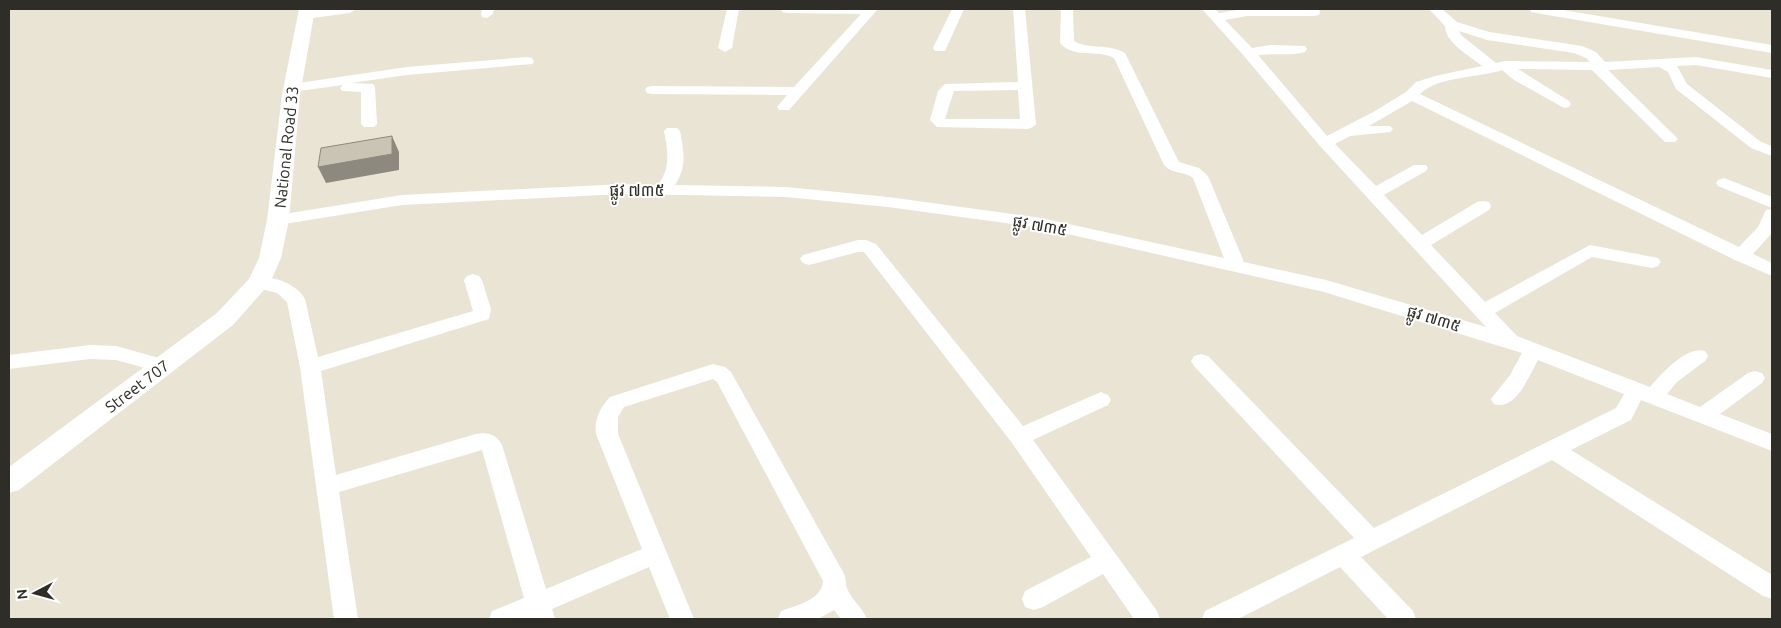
<svg xmlns="http://www.w3.org/2000/svg" width="1781" height="628" font-family="Ubuntu,'Noto Sans Khmer',sans-serif">
<rect width="100%" height="100%" fill="#eae4d5"/>
<g fill="none" stroke-linecap="round" stroke-linejoin="round">
<g fill="#fff" fill-rule="evenodd">
<path d="M323,9H356L350,13L305,19L299,15L300,12Z"/>
<path d="M482,9H494L493,14L487,18L482,17L481,14Z"/>
<path d="M727,9H739L732,48L725,52L718,48Z"/>
<path d="M781,9H878L789,110H779L777,107L787,95L652,94L647,93L645,90L647,87L652,86L794,87L861,14L787,13L782,12Z"/>
<path d="M952,9H964L945,51H935L933,48Z"/>
<path d="M1013,9H1025L1036,124L1033,127L1028,129L937,127L930,120L938,91L945,84L1018,82ZM1018,90L1020,119H945L954,91Z"/>
<path d="M1061,9H1073L1074,41C1088,50 1108,43 1125,53L1179,162L1199,168L1208,176L1244,262L1326,280L1486,327L1320,146L1244,56L1202,9H1215L1219,13L1243,9H1319L1320,12L1319,15L1314,16H1247L1225,20L1252,48L1271,45L1305,46L1307,49L1305,52C1290,56 1274,53 1258,55L1327,136L1375,111L1406,92L1416,82L1435,76L1482,66C1470,56 1445,43 1445,26L1429,9H1442L1457,22L1489,32L1582,46L1596,52L1605,62L1696,57L1772,70V78L1696,65L1677,66L1687,84L1761,142L1772,146V156L1751,148L1676,89L1668,72L1659,67L1608,70L1675,136L1678,139L1675,142H1665L1592,70L1518,69L1569,101L1571,104L1569,107L1564,108L1514,80L1502,70C1479,78 1438,76 1420,94L1739,247L1758,227L1766,210L1772,209V233L1753,254L1772,263V276L1735,260L1412,101L1369,126H1390L1393,129L1390,132L1350,136L1335,144L1376,186L1414,165H1426L1428,168L1426,171L1384,195L1422,235L1477,202L1483,201L1489,202L1491,206L1489,210L1431,245L1485,302L1590,245L1658,258L1661,262L1658,266L1652,268L1592,257L1495,313L1517,336L1650,387C1661,374 1687,345 1705,351L1708,356L1705,361L1677,382L1667,394L1700,407L1748,373L1755,371L1762,373L1765,378L1762,383L1720,414L1772,434V451L1641,400L1631,420L1571,450L1772,575V599L1763,596L1552,460L1361,557L1413,611L1416,619H1388L1340,567L1238,619H1202L1205,611L1354,538L1194,366L1191,361L1194,356L1201,354L1208,356L1374,528L1616,408L1624,394L1538,360C1529,376 1516,411 1494,404L1491,399L1510,375L1522,353L1324,292L1041,228L888,207L786,197L623,194L402,205L278,225L272,224L270,220L272,216L278,215L402,195L623,184L658,185C671,167 668,152 664,131L667,128H677L680,131C684,152 687,167 675,185L786,187L888,197L1041,218L1224,258L1193,178C1184,171 1171,174 1164,165L1114,58C1098,49 1073,59 1060,43ZM1459,31L1487,40L1574,53L1586,58L1590,62L1505,61L1496,63L1461,35Z"/>
<path d="M1530,9H1557L1772,45V53L1536,13L1531,12Z"/>
<path d="M527,57L532,58L534,61L532,64L407,75L351,83L373,84L375,87L377,124L374,127H364L361,124V92L342,91L340,88L343,85L292,92L287,91L285,88L287,85L292,84L407,67Z"/>
<path d="M1724,178L1772,197V208L1718,186L1716,183L1718,180Z"/>
<path d="M858,240H866L876,244L1023,426L1094,395L1101,392L1108,395L1111,400L1108,405L1033,440L1157,611L1160,619H1134L1103,574L1043,607L1034,610L1025,607L1022,599L1025,591L1091,557L1012,443L864,252H858L809,265L803,263L800,259L803,255Z"/>
<path d="M473,274L479,276L482,280L491,309L489,319L321,371L336,475L476,434C487,432 496,434 502,445L546,589L642,549L596,434C594,419 600,408 610,397L713,364L725,367L731,372L843,572C847,579 845,582 847,588C850,598 863,608 867,619H841L834,610L818,619H778L781,611C797,605 822,600 823,581L717,382L713,379L624,407L618,417V434L694,619H670L649,567L552,609L555,619H489L492,611L524,598L482,450L339,492L358,619H334L300,367L287,302L277,293L253,287L250,283L253,279C270,274 296,283 305,299L318,357L473,311L464,280L467,276Z"/>
<path d="M90,345L116,346L170,361L173,366L170,371L163,373L116,360L90,359L9,369V355Z"/>
</g>
<path fill="#fff" fill-rule="evenodd" d="M299,9H315L300,95L289,220L281,258L270,283L233,325L19,490L9,493V467L217,313L249,279L259,258L267,220L282,95Z"/>
</g>
<path fill="#8d897f" d="M392,136L399,152V170L326,183L318,167Z"/>
<path fill="#cac4b5" stroke="#8d897f" d="M392,136V154L318,167L321,148Z"/>
<g text-anchor="middle" dominant-baseline="central" stroke-width="4" stroke-linejoin="round" paint-order="stroke">
<g font-size="16" fill="#2f2d27" stroke="#fff">
<text transform="translate(286 147) rotate(-84)">National Road 33</text>
<text x="637" y="190">ផ្លូវ ៧៣៥</text>
<text transform="translate(1040 225) rotate(10)">ផ្លូវ ៧៣៥</text>
<text transform="translate(1434 318) rotate(17)">ផ្លូវ ៧៣៥</text>
<text transform="translate(137 386) rotate(-37)">Street 707</text>
</g>
</g>
<rect width="1781" height="628" fill="none" stroke="#2f2d27" stroke-width="20"/>
<g transform="translate(35 593) rotate(264)" stroke="#ffffff" stroke-width="4" paint-order="stroke">
<path d="M0-4L9 19L0 12L-9 19Z" fill="#2f2d27"/>
<text y="-8" font-size="14" font-weight="bold" text-anchor="middle" fill="#2f2d27">N</text>
</g>
</svg>
